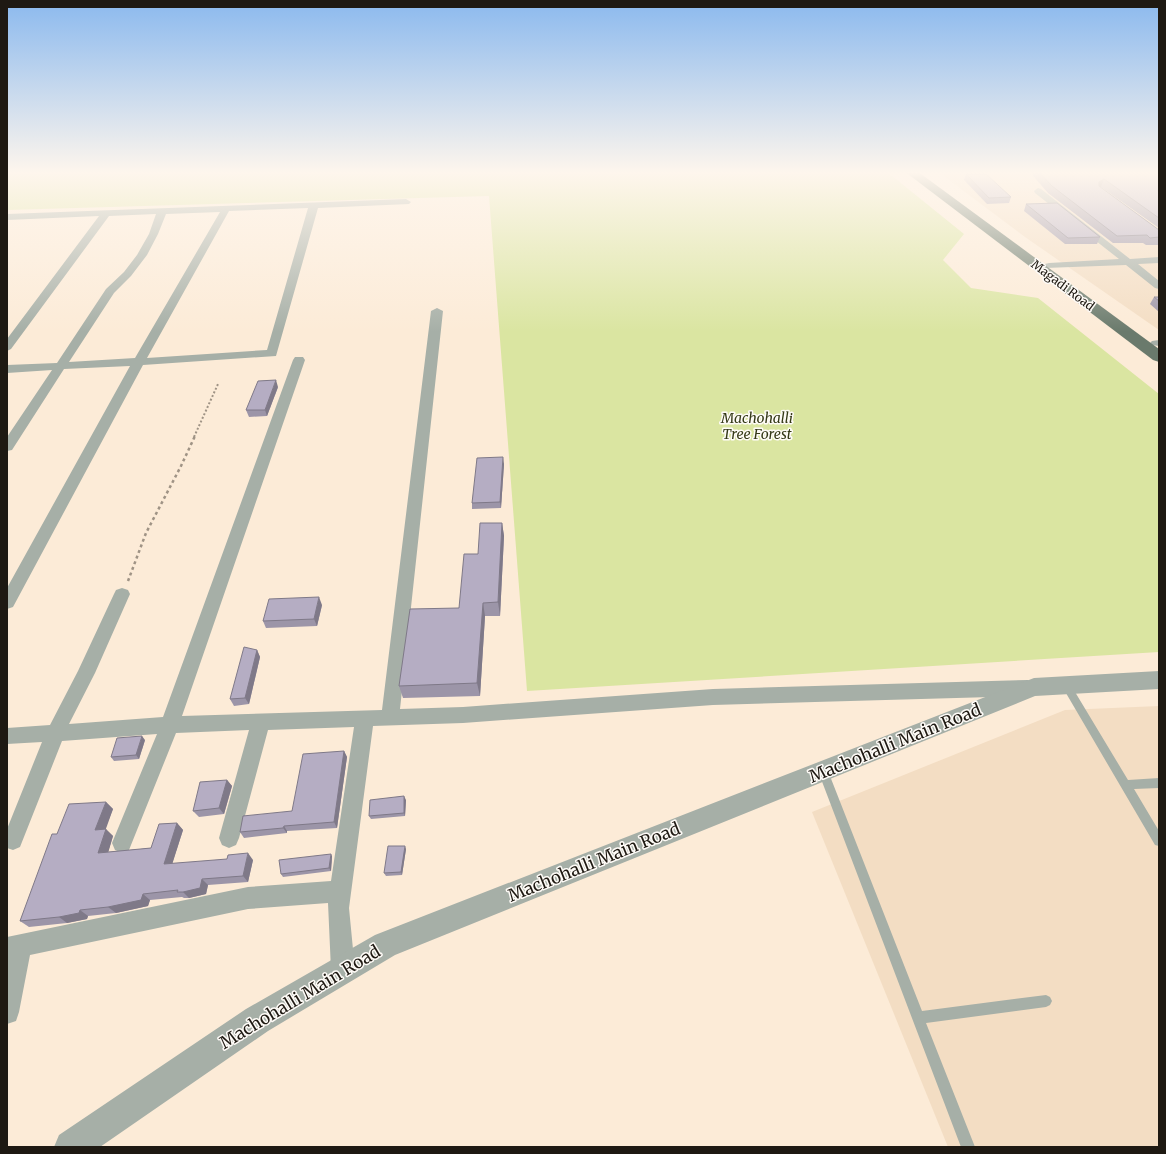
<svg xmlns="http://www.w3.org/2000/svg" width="1166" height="1154" font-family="Merriweather,serif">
<rect width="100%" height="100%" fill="#fcebd7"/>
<g fill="#f3ddc3">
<path d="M937,171H1159V330L1025,237Z"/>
<path d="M1159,706V1147H948L812,812L1065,710Z"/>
</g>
<path fill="#dae5a1" d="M7,171H886L964,234L943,260L971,288L1038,298L1159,394V652L527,691L489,196L7,210Z"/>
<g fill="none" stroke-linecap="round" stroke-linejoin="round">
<path stroke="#9f9385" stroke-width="2" stroke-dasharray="2 2" stroke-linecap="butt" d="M194,437L218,384"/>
<path stroke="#9f9385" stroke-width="2.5" stroke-dasharray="3 3" stroke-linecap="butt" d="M128,581L146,533L181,466L195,436"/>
<g fill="#a6afa7" fill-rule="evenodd">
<path d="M999,171H1026L1024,172H1001Z"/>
<path d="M1066,681L1069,682L1128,780L1159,778V788L1134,789L1159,831V846L1155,845L1063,688L1061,685L1063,682Z"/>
<path d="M823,767L826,768L828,771L922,1011L1046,995L1050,997L1052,1001L1050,1005L1046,1007L926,1023L975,1147H961L818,771L820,768Z"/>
</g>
<g fill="#a6afa7" fill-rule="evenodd">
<path d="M1038,188L1041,189L1130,259L1159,257V263L1138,264L1159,281V289L1155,288L1126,265L1045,268L1044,266L1045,264L1049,263L1119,259L1035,193L1034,191Z"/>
<path d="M406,199L411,202L409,204L318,208L276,356L143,365L13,607L7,609V588L130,366L64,369L12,450L7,451V437L52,370L7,373V365L57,363L106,289L124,272L137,255L149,234L156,214L109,216L11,349L7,351V339L99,216L7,220V214ZM308,208L267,350L147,358L229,211ZM220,212L135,358L69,362L114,293L131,276L147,255L158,234L166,214Z"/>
<path d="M437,308L443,311L400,709L463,707L713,689L1028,680L1034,683L1037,688L1034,693L1028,696L713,705L463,723L373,726L349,908L355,970L351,978L343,982L335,978L331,970L328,903L248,909L30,955L19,1012L16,1021L7,1024V937L248,887L331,881L354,727L268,730L239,838L236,845L229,848L222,845L219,838L249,730L176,733L129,850L122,853L115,850L112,843L157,734L62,741L20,847L13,850L7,848V829L42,742L7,744V728L50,725L78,671L114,594L116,590L122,588L128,590L130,594L95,673L69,724L163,717L293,360L295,357H303L305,360L182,716L382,710L431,311Z"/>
<path d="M1159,340V346L1152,345L1150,343L1152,341Z"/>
</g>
<path fill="#a6afa7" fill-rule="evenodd" d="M1159,671V689L1035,696L395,955L268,1031L100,1147H54L59,1135L246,1009L375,935L1034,678Z"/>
<path fill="#6a7a6c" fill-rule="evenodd" d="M904,171H917L1159,349V362L1153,360Z"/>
</g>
<g fill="#9c95a8">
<path d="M1029,171H1159V228L1101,187H1100L1159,230V245H1146L1143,243H1113L1048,193Z"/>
<path d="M966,174L1011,197L1009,203L987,204L964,180Z"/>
<path d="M1026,204L1100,237L1097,244H1065L1024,211Z"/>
<path d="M1154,297H1159V312L1150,304Z"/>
<path d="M278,387L267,416L249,417L246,410Z"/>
<path d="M504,464L501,508L472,509V503Z"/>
<path d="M502,523L504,536L500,616H485L480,696L403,698L399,686L459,608L478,554Z"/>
<path d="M322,605L317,626L266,628L263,621Z"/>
<path d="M257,650L260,657L249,704L234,706L230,699Z"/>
<path d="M145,740L139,759L114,761L111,757Z"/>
<path d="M344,751L347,757L337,828L287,831V833L244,838L240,832L292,811Z"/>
<path d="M227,780L232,786L224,814L199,817L193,811Z"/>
<path d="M406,800L405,816L371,819L369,816Z"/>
<path d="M106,802L113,809L105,829L113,836L108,852L151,848L177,823L183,830L172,864L253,860L248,882L208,885L206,894L189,898H184L182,897L150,900L148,906L116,913L88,916L87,919L67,923L29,927L20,921L57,834Z"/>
<path d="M406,849L402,875L386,876L384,873Z"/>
<path d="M332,856L331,871L283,877L281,874Z"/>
</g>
<g fill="#7f7988">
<path d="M1104,179L1101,187L1095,190L1099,182Z"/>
<path d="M276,380L278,387L267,416L265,410Z"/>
<path d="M503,457L504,464L501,508L500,502Z"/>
<path d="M502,523L504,536L500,616L498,602Z"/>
<path d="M319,597L322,605L317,626L314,619Z"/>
<path d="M483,603L485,616L480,696L477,683Z"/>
<path d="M257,650L260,657L249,704L245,698Z"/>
<path d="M142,736L145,740L139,759L136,755Z"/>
<path d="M344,751L347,757L337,828L334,822Z"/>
<path d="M227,780L232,786L224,814L219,808Z"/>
<path d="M404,796L406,800L405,816L404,813Z"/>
<path d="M106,802L113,809L103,837L95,830Z"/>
<path d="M177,823L183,830L170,871L164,864Z"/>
<path d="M284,826L287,831V833L283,828Z"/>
<path d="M106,829L113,836L106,860L98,853Z"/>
<path d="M405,846L406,849L402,875L401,872Z"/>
<path d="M248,853L253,860L248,882L243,876Z"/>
<path d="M331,854L332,856L331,871L329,868Z"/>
<path d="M202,879L208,885L206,894L189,898L183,892Z"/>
<path d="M143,894L150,900L148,906L116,913L108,907Z"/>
<path d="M80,910L88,916L87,919L67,923L59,917Z"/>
</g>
<g fill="#b5adc3" stroke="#7f7988">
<path d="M1038,171H1159V189L1158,190L1159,194V218L1104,179L1099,182V186L1159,230V237L1150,238L1147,235L1117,236L1052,186Z"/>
<path d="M966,174H986L1011,197L989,198Z"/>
<path d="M1057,203L1100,237L1068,238L1026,204Z"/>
<path d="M1154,297H1159V301Z"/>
<path d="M276,380L265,410H246L258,381Z"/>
<path d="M503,457L500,502L472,503L477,458Z"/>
<path d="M480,523H502L498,602L483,603L477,683L399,686L410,609L459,608L464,554H478Z"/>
<path d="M319,597L314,619L263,621L269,599Z"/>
<path d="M244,647L257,650L245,698L230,699Z"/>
<path d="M142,736L136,755L111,757L117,738Z"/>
<path d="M344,751L334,822L284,826L283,828L240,832L243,816L292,811L303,754Z"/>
<path d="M227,780L219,808L193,811L200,782Z"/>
<path d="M404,796V813L369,816L370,800Z"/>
<path d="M106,802L95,830L106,829L98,853L151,848L159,824L177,823L164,864L227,859L228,855L248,853L243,876L202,879L200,888L183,892H177L178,890L143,894L141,900L108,907L80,910L79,913L59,917L20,921L52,834H57L69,804Z"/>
<path d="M388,846H405L401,872L384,873Z"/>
<path d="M331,854L329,868L281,874L279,860Z"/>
</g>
<linearGradient id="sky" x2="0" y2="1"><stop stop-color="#8bb9ee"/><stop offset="0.52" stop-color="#fef6ed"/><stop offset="1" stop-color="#fef6ed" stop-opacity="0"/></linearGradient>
<rect width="1166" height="332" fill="url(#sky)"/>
<g text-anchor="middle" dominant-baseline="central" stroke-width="3" stroke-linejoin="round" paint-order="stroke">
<g font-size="12" fill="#1e1912" stroke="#fefbf7">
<text transform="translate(1063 285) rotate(37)">Magadi Road</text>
</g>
<g font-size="14" font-style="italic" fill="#343916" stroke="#fefbf7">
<text x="757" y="418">Machohalli<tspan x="757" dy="16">Tree Forest</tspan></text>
</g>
<g font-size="17" fill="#1e1912" stroke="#fefbf7">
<text transform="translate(895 743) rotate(-22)">Machohalli Main Road</text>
<text transform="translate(594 862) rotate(-22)">Machohalli Main Road</text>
<text transform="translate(300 997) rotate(-31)">Machohalli Main Road</text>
</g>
</g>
<rect width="1166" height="1154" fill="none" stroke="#1e1912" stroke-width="16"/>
</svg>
